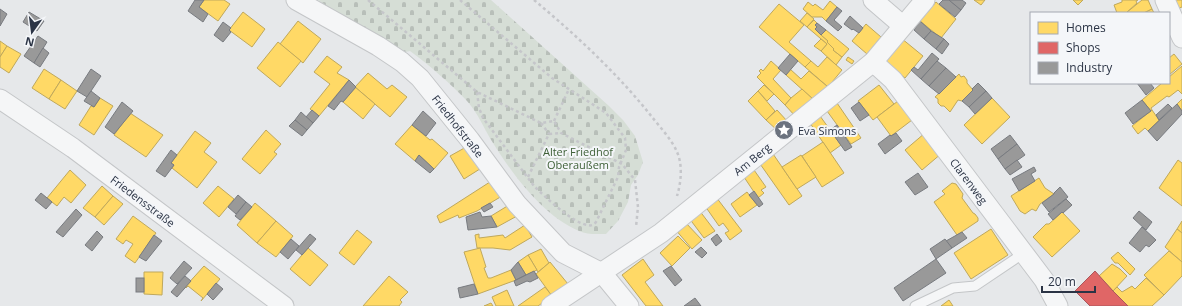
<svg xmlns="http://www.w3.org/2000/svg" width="1182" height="306" font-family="'Open Sans',sans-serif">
<defs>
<pattern id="cemetery-stones" width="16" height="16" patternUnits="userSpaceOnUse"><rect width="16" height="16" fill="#d6ded6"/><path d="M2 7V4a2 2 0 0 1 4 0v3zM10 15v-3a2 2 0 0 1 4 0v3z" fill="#b8bfb9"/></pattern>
</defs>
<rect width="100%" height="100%" fill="#e6e8ea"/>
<path fill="url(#cemetery-stones)" d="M318,0H491L609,106L623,120L635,136L643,162L638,175L631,185L628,202L618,221L606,234C597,234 587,235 579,231C543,216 513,175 493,143C484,129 478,113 467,101C452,85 428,64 410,51L406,52L337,13Z"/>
<g fill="#ffd966" stroke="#bfa85c">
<path d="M204,0H224L230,4L218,21L199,7Z"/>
<path d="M974,0H985L981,5Z"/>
<path d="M1073,0H1083L1078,5Z"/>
<path d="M1122,0H1138L1136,1L1137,3L1126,13H1117L1114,5L1122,2Z"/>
<path d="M1142,0H1148L1152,9L1144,13H1126Z"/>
<path d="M1174,0H1182V7L1177,9Z"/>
<path d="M830,1L837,7L826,21L822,17H812L803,9L808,2L813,6L815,4L823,10Z"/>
<path d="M936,2L956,19L941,38L920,21Z"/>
<path d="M779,4L804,25L789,42L811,61L805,67L759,27Z"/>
<path d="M1152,9L1154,13H1144Z"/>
<path d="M243,12L265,29L252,47L229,30Z"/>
<path d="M807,13L814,19L807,27L800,21Z"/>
<path d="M814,20L817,23L815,25L817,27L815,29L828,41L827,42L834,49L833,50L842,57L836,65L821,51L827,44L807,27Z"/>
<path d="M298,21L321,39L303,63L280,44Z"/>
<path d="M866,24L881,37L867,54L852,41Z"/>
<path d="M826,30L849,49L842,57L833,50L834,49L827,42L828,41L821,35Z"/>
<path d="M901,38L923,56L905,78L883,60Z"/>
<path d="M821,39L827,44L821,51L814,46Z"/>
<path d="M0,41L7,46L0,57Z"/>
<path d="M278,42L301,61L280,87L257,68Z"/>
<path d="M7,46L21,54L9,73L0,67V57Z"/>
<path d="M1174,54L1182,64L1169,75V58Z"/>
<path d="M327,56L342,67L337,73L349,80L319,116L310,109L330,84L314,72Z"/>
<path d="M827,57L842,70L828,87L805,67L811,61L818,67Z"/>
<path d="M848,57L854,61L852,64L846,60Z"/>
<path d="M771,61L781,70L773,79L791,98L785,105L757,77L761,73L759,71L761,69L763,71Z"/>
<path d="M1182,66V94L1178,90L1169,97L1167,96L1151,108L1152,110L1151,111L1142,100L1162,83H1169V77Z"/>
<path d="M44,69L61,80L49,99L32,88Z"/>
<path d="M790,69L801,79L809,71L828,87L815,101L786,75Z"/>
<path d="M368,73L387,89L392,85L407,97L390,117L355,87Z"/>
<path d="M959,74L961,77L964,76L967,80V83L973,90L962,101L958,100L950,112L944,106H941L938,103V99L935,97Z"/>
<path d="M61,80L77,91L65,109L49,99Z"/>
<path d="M764,85L774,94L767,101L758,91Z"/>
<path d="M879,85L894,104L873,120L858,101Z"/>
<path d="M355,87L375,104L363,119L343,102Z"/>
<path d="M802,89L815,101L796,117L785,105L791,98Z"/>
<path d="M758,91L775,111L766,120L748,101Z"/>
<path d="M100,98L113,106L94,135L79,125L91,106L94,107Z"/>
<path d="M992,98L1010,117L982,144L964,125Z"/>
<path d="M1182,99V111L1177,104Z"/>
<path d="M898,101L912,120L891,136L877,117Z"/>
<path d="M837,103L861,138L851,144L827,111Z"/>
<path d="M777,110L788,122L778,131L766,120Z"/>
<path d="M1152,110L1159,120L1148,131L1145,128L1138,134L1132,126Z"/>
<path d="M130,113L163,135L146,157L114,135Z"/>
<path d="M820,116L841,145L830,153L810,123Z"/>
<path d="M412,125L430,140L432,139L448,153L434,169L419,155L415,161L395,144Z"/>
<path d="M266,130L281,144L274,152L277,154L260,174L242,159Z"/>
<path d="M195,131L211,143L204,152L217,162L197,188L172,168L174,165L171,163Z"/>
<path d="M925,133L942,153L922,170L905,150Z"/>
<path d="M823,142L844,173L822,187L802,156Z"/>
<path d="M468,146L483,167L464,179L450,156Z"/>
<path d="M771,151L802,196L789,205L758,161Z"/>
<path d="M801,155L816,177L797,189L782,167Z"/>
<path d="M1178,160L1182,163V206L1159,188Z"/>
<path d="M70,170L86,185L71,203L64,197L57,206L47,198Z"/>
<path d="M754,170L766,187L761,190L764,193L758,198L744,177Z"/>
<path d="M1039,178L1045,188L1054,194L1040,204L1036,211L1032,209L1025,214L1020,211L1011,196Z"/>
<path d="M493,180L502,196L477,211L459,218L458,215L440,223L437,216Z"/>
<path d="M952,183L956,184L963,194L962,198L973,213L975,214L978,218V221L957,235L934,202L945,194L942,191Z"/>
<path d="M102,186L113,196L95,217L83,208Z"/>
<path d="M218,186L234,199L219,217L203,203Z"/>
<path d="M747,192L757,205L740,217L731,204Z"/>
<path d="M113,196L123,204L104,225L95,217Z"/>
<path d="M716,197L742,231L730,240L725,233L729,231L723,223L719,226L705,206Z"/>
<path d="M255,203L276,221L257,243L237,225Z"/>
<path d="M509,205L517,216L497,227L491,216Z"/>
<path d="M699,210L715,231L704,238L689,218Z"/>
<path d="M1062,212L1080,231L1052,257L1033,237L1046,224H1049Z"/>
<path d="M133,216L156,233L135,263L125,256L133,244L126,240L123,244L116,239Z"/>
<path d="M276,221L293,236L276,257L257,243Z"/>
<path d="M1182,221V233L1177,229Z"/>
<path d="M685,222L702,240L692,249L675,229Z"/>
<path d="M525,225L532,237L510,250L493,248H477L475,235L479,234V238L503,235L505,238Z"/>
<path d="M991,229L1008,255L971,279L954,253Z"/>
<path d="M1177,229L1182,233V262L1165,247Z"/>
<path d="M357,230L372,242L354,265L339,253Z"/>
<path d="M678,236L690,248L672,266L660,253Z"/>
<path d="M308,248L328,265L310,286L290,269Z"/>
<path d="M480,248L486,267L484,268L488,278H491L511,270L516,280L478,294L464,252Z"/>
<path d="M541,249L549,263L538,272L528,255Z"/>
<path d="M1169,251L1182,262V276L1164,295L1144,275Z"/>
<path d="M1118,252L1135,269L1130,275L1118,263H1115L1111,258Z"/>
<path d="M528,255L537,270L526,275L518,262Z"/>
<path d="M643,259L654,275L645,282L663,306H646L622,275Z"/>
<path d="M550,262L568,284L552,296L536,274Z"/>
<path d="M1112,264L1120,269L1127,276L1113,291L1099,276Z"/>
<path d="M204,266L220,279L201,301L203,298L188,286L186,288L185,287Z"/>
<path d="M144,272H163L162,295L144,294Z"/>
<path d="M389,276L408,292L400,300L402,302L399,306H363Z"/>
<path d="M1146,278L1164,295L1152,306H1128L1113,291L1117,287L1122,292L1132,286L1135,289Z"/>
<path d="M545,287L552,296L538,306H518Z"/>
<path d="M507,290L514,306H496L492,297Z"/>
<path d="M949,300L953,306H941Z"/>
<path d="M491,303L493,306H484Z"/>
</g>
<path fill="#e06666" stroke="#aa575c" d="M1095,271L1113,291L1128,306H1090L1075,291Z"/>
<g fill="#999" stroke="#787b80">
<path d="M195,0H204L199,7L208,14L203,22L188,11Z"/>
<path d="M943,0H949L961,10L955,17L939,4Z"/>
<path d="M949,0H962L966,3L961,10Z"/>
<path d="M837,7L842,11L834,20L842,27L838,31L826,21Z"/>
<path d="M0,9L7,14L0,26Z"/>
<path d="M29,12L44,21L37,31L23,22Z"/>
<path d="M850,16L863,28L859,33L853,29L852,30L844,24Z"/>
<path d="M920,21L931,31L924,39L914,30Z"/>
<path d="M223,22L231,28L229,30L231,32L223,42L214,35Z"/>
<path d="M817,23L826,30L821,35L815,29L817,27L815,25Z"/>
<path d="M931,31L944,39L936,49L924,39Z"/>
<path d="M38,36L47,42L34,63L24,56Z"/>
<path d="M944,39L949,44L942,54L936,49Z"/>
<path d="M43,48L49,53L40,67L34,63Z"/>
<path d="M932,53L939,59L921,79L911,70L914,67L918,70Z"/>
<path d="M790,54L798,61L786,75L778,68Z"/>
<path d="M937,61L946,68L929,86L921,79Z"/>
<path d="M946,68L956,77L939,94L929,86Z"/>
<path d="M91,69L101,76L87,97L77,91Z"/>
<path d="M349,80L356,87L343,102L341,101L334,110L328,106Z"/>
<path d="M978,83L986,91L969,107L962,101L973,90L972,89Z"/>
<path d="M1137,83H1150L1154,88L1146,95Z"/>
<path d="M91,91L100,98L94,107L84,101Z"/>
<path d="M986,91L992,98L975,114L969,107Z"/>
<path d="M1142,100L1151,111L1133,124L1125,113Z"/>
<path d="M122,102L133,111L114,134L105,127Z"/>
<path d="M859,102L869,115L860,121L851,108Z"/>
<path d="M1168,104L1172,108L1159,120L1156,115Z"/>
<path d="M1177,104L1182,111V114L1157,141L1148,131Z"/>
<path d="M312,110L319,116L313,123L306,117Z"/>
<path d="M423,111L436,123L426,136L412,125Z"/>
<path d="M301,112L313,123L307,130L295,120Z"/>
<path d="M295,120L307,130L302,136L289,126Z"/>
<path d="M837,125L852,147L845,151L830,130Z"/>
<path d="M896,133L902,141L885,154L878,144L890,135L891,136Z"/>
<path d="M1010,135L1017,144L998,159L991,149Z"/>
<path d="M1017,144L1025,155L1005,169L998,159Z"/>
<path d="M171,150L177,155L171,163L174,165L165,177L156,171Z"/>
<path d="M419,155L434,169L430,173L415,161Z"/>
<path d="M1017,160L1022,167L1010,175L1005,169Z"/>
<path d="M1034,167L1036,171L1031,174L1035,181L1019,191L1012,179Z"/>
<path d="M918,173L928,187L915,195L905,182Z"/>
<path d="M1060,187L1068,197L1049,212L1042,203L1054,194V193Z"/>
<path d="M754,191L763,204L759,207L749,195Z"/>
<path d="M41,193L52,202L46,209L35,200Z"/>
<path d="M238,195L246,202L236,214L228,207Z"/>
<path d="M1066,199L1072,205L1063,213L1062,212L1053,220L1048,214Z"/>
<path d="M246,202L252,207L240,220L235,216Z"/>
<path d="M490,203L493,207L484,212L481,208Z"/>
<path d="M76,209L82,215L63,237L56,232Z"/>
<path d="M1139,211L1152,222L1146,230L1133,218Z"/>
<path d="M480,212L482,217L491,216L497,227L468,230L466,217Z"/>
<path d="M1142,227L1156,240L1149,247L1146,245L1140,252L1129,243Z"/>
<path d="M97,231L103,237L92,251L85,245Z"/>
<path d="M962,232L967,238L952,248L946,241Z"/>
<path d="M310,234L316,239L302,255L296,250Z"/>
<path d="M717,234L722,241L716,246L711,239Z"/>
<path d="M154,235L162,241L146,261L139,257Z"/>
<path d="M291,239L299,246L288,259L280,252Z"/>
<path d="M945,239L952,248L936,259L930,249Z"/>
<path d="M701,247L707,253L702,258L695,252Z"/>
<path d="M936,259L946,273L903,301L894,288Z"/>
<path d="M184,261L192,268L177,284L170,278Z"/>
<path d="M518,262L526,275L516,280L511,270Z"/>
<path d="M671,266L682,280L675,286L663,271Z"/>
<path d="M534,271L538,278L530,282L527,281L516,286L514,281Z"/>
<path d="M185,276L191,281L177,297L171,292Z"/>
<rect x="136" y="278" width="8" height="14"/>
<path d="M216,283L223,289L213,300L207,294Z"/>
<path d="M474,284L478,294L460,298L458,288Z"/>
<path d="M695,298L701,306H684Z"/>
</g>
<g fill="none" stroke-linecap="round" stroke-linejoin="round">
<defs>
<path id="service" d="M915,306L953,288L975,286L1024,253"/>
<g id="minor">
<path d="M296,0L378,46L402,62L420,78L470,140L517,204L563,253L602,273L629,306"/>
<path d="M873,0L902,25"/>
<path d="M1165,0L1182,38"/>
<path d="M873,62L893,80L1044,280L1058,306"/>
<path d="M0,99L73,148L284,306"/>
<path d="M551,306L661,233L873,62L925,0"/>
</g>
</defs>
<use href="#service" stroke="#c4c6c8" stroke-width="11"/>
<use href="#minor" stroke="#c4c6c8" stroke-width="21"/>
<g stroke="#c5c6ca" stroke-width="2.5" stroke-dasharray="3 3" stroke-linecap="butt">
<path d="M368,0L477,92L541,123L554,121L561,133L622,164L635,180L638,207L636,227"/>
<path d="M460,0L552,78L606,113L625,138L626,150L619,167L618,177L596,222C594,225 591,226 588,225C574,224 545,197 534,186L483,118L479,108L477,92"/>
<path d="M534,0C576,35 618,74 652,117C660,127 672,140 677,152C683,165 681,183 677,196"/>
<path d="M554,121L569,89"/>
<path d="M541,123L549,134"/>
<path d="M528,177L549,134L561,133"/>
</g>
<use href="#service" stroke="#f5f6f7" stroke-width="9"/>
<use href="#minor" stroke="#f5f6f7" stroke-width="19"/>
</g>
<defs>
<symbol id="sight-disc" viewBox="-11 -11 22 22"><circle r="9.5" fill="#6c737f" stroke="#f4f6f9"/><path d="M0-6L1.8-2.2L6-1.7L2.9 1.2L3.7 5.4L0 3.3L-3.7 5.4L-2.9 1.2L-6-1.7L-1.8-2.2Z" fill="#fff"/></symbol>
</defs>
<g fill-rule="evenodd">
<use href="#sight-disc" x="773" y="119" width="22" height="22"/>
</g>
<g text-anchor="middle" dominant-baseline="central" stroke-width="4" stroke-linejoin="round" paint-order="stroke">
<g font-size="11" fill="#2b3445" stroke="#f4f6f9">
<text transform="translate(458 126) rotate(52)">Friedhofstraße</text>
<text transform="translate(752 159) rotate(-39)">Am Berg</text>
<text transform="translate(969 181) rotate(53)">Clarenweg</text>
<text transform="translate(143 201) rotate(37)">Friedensstraße</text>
</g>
<g font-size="11" fill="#2b3445" stroke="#f4f6f9" text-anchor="start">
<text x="798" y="130">Eva Simons</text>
</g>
<g font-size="11" fill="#3f6138" stroke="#f4f6f9">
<text x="578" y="151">Alter Friedhof<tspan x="578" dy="13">Oberaußem</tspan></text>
</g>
</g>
<rect x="1030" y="12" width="140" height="72" fill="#f4f6f9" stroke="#a4a8b1"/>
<rect x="1038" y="22" width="20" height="12" fill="#ffd966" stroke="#a4a8b1"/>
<text x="1066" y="32" font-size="12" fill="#2b3445">Homes</text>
<rect x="1038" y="42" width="20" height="12" fill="#e06666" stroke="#a4a8b1"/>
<text x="1066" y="52" font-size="12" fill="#2b3445">Shops</text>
<rect x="1038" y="62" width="20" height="12" fill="#999999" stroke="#a4a8b1"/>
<text x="1066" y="72" font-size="12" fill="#2b3445">Industry</text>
<g transform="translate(32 32) rotate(194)" stroke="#f4f6f9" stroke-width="3" paint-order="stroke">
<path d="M0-3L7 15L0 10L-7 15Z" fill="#2b3445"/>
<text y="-6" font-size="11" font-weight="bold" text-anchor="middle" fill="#2b3445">N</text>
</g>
<path d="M1042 286v6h53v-6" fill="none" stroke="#2b3445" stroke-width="2"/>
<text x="1048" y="286" font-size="12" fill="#2b3445" stroke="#f4f6f9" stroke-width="3" paint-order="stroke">20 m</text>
</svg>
